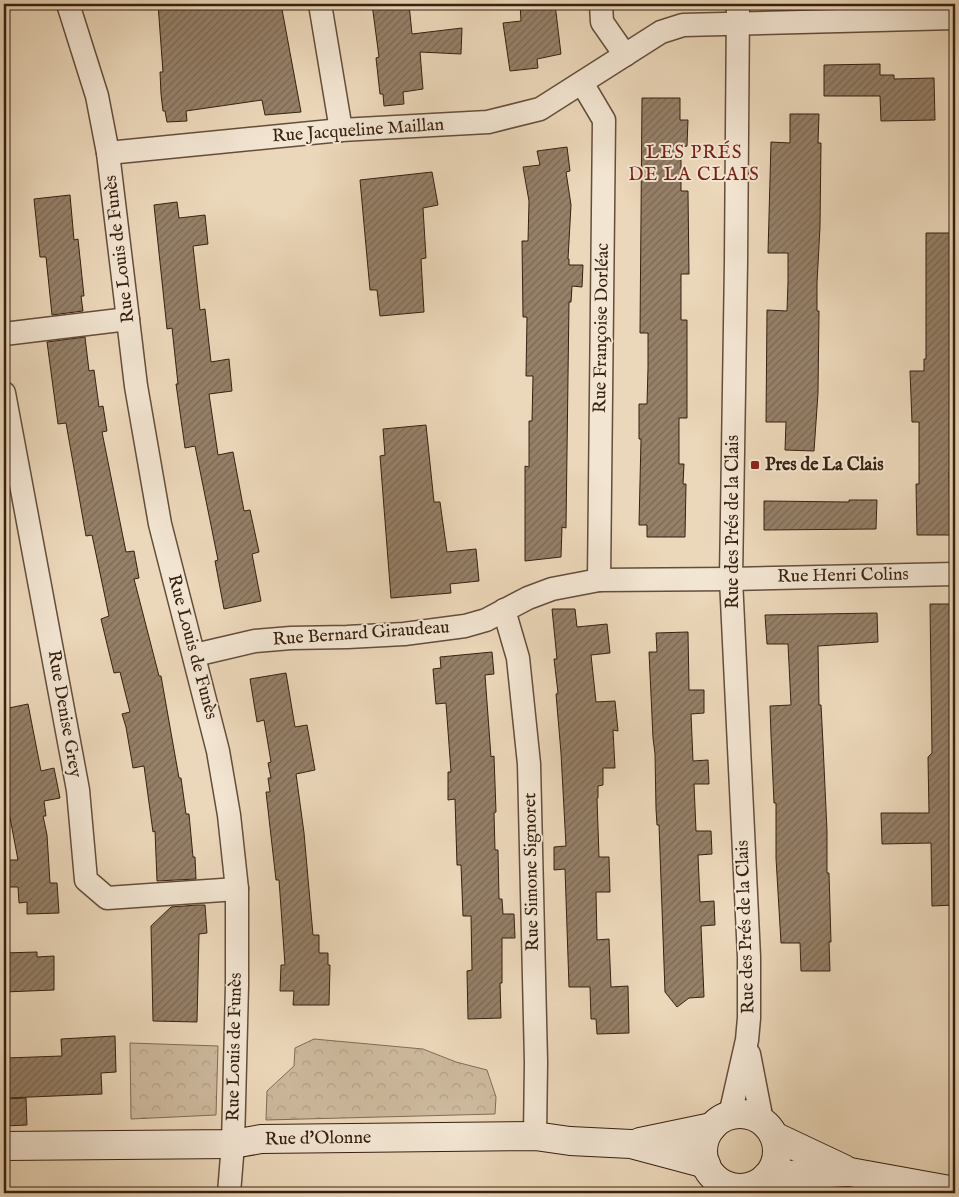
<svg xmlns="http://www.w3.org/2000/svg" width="959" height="1197" font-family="'IM FELL English',serif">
<defs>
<pattern id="forest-crowns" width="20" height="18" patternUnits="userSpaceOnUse" patternTransform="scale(1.25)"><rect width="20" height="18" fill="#ccb89c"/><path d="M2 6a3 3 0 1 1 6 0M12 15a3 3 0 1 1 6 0" fill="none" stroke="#b09e85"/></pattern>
<pattern id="building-hatch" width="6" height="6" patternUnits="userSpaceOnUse" patternTransform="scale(1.25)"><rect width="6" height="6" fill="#958068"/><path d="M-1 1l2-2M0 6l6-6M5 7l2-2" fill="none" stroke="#7a6854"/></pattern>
</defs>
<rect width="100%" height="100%" fill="#ebd7b9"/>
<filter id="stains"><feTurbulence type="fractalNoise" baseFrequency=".004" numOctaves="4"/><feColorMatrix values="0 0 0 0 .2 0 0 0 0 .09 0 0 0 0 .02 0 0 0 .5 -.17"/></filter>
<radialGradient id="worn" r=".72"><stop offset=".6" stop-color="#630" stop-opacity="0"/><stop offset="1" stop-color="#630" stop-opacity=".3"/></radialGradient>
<g fill="url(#forest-crowns)" stroke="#826c56">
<path d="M314,1039L423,1049L456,1062L487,1070L496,1097L495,1114L266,1120L267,1091L294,1066L295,1048Z"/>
<path d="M130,1043L218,1046L216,1115L131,1119Z"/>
</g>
<g fill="url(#building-hatch)" stroke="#372110">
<path d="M158,4H281L301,112L265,115L262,100L186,111L187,121L167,122L165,111H163L161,94L160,72H163Z"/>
<path d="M372,4H409L412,34L462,28L461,54L420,52L423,89L403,92L404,104L384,106L383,94H380L376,58L379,57Z"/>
<path d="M520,4H555L561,54L537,59L538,68L510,71L503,23L521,21Z"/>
<path d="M880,64V75H894V79L934,78L935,120L881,121L880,96H824V65Z"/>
<path d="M642,98H680V120H688L687,146L681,147V191H688L689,274H681V320H687V418H679V464H684L683,484H686L685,537H647V525H639L641,439H639V404H647L648,368V333H640Z"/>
<path d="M790,114H819L818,143H821L820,227L817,283V311H819L818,393L814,451L785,450L786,422H766L767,310L787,311L788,282V253H768L771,142L790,143Z"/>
<path d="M567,147L570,171L566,172L571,205L568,259H569V265H583L582,287L572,286L571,302H569L566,528L562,527L561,557L525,561V466L529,467V421H532L533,376H526L527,317H523L522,241H528L529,201L523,167L540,165L537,151Z"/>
<path d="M432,172L438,205L423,208L426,258L421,259L424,312L380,316L377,290H370L360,180Z"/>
<path d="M70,195L74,240L78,239L84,296H81L83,311L52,315L46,257H40L34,199Z"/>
<path d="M177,202L179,218L205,215L208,244L193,246L200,310L205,309L211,362L229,359L232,391L209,394L218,455L233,452L244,511L250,510L259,552L252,554L261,601L224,609L215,561L218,560L195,446L185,448L176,384H178L172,328L167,329L154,205Z"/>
<path d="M926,233H955V358H953L955,472H949L951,535H917L916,484H919V422H912L910,371H924V359H926Z"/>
<path d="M85,337L89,371L94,370L99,407L103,406L107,431L102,432L126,552L134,551L139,578L134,579L159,676H161L179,778H181L186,814H189L193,857H195L196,879L157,881L155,831L153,832L144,766L133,768L126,727L122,714L130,712L120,672L114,673L101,619L109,616L92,535L86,536L66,423L58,424L47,342Z"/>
<path d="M426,425L434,502H440L447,552L476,549L479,581L450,584L451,593L391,598L380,456L385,455L383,429Z"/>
<path d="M849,500H877L876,529L764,530V501L849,502Z"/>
<path d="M930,604H955V905L932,906L931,843L882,844L881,813H929L928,757L932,753Z"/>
<path d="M552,609H575L577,627L607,624L610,653L591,655L596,702L615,701L618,731L613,730L615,768H603V785L598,786V798H597L599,857H609L610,892H596L597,940L609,939L611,987L628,986L629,1033L597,1034L596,1019H591L590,987H569L565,869L554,870V847L566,846L561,753L556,694L558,693L554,659H557Z"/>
<path d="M877,613L878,642L818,646L819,705H821L823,744L827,831V873H829L831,942H829L830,971H801L800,943H781L776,858V803H774L771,736L770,706L791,705L788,644H767L765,615Z"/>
<path d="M688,632L689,690H704V713L691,714L693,761L708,760L709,784H694L696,831H711L712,854L698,855L700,902L714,901L715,925L701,926L704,997L689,998L677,1007L665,992L659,825H657L656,809L655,754L653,738L649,652H657L656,633Z"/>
<path d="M492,652L494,674L485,675L491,757L494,756L496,812L494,813L495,850H498L499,899H502L503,914H514L515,938H502V983H500L501,1018L468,1019L467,971L472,970L471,916H463L461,865H457L455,799L448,800V772H451L446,703L436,704L433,669L441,668L440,657Z"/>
<path d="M286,673L295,727L307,725L315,770L296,774L304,833L313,935H319V953H328V965H330L329,1005H293L294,991H280L281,965H285L279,880H276L266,792H270L268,778H271L268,763L271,762L264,720L257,722L250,679Z"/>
<path d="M28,704L41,771L54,768L60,798L44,801L46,816H43L47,835L50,883H57L59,913L27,914V902L19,903L18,887H4V860H18L4,786V709Z"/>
<path d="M197,905H205L207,933L199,934L197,1022L153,1021L151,926L171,907Z"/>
<path d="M37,952V957L54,956V990L4,992V953Z"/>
<path d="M115,1036L116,1072L101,1073L102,1094L7,1098L6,1058L62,1056L61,1039Z"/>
<path d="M26,1098L27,1125L4,1126V1099Z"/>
</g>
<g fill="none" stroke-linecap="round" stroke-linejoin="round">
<defs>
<g id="street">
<path d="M68,4L97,96L108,153L136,386L160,524L218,751L229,815L237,889V985L233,1144L229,1193"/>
<path d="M320,4L341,130"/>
<path d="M601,4L602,22L625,55"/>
<path d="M582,83L604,120L599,580"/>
<path d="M108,153L341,130L488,122L540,109L661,32L683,25L955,18"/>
<path d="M4,334L128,319"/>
<path d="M4,393L78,790L86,880L107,898L237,889"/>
<path d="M504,610L518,658L529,764L536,1062L535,1136"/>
<path d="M195,655L255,641L291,638L347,637L404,634L465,626L486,620L528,598L552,589L599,580L731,579L955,574"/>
<path d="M749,1054L762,1121"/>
<path d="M730,1115L747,1040L749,1018V957L731,579L736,262L738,4"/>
<path d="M720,1182L725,1193"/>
<path d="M750,1193L751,1187"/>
</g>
<g id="secondary">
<circle cx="740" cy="1151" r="37"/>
<path d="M774,1136L844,1169"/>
<path d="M640,1142L712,1127"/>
<path d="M4,1146L233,1144L261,1139L535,1136L570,1141L631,1144L706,1164"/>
<path d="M767,1176L850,1172L955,1191"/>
</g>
</defs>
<use href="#street" stroke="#644e3a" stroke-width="25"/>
<use href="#secondary" stroke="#372110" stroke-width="30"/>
<use href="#street" stroke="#f2e5d2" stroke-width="22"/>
<use href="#secondary" stroke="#f2e5d2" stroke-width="28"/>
</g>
<rect fill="#8f2418" stroke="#f2e5d2" stroke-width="2" x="750" y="460" width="10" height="10" rx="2.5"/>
<g text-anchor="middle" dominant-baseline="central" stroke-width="4" stroke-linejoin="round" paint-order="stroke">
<g font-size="18" fill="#372110" stroke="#f2e5d2">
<text transform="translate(358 131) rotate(-4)">Rue Jacqueline Maillan</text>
<text transform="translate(120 249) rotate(-97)">Rue Louis de Funès</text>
<text transform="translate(602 328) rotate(-89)">Rue Françoise Dorléac</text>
<text transform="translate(733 522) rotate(-90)">Rue des Prés de la Clais</text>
<text transform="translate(843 576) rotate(-1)">Rue Henri Colins</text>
<text transform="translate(361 634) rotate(-4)">Rue Bernard Giraudeau</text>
<text transform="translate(192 647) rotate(75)">Rue Louis de Funès</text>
<text transform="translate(64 714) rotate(80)">Rue Denise Grey</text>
<text transform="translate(532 872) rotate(-91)">Rue Simone Signoret</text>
<text transform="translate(746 927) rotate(-92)">Rue des Prés de la Clais</text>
<text transform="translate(235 1047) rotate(-89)">Rue Louis de Funès</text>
<text transform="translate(318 1139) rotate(-1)">Rue d'Olonne</text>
</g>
<g font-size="18" font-weight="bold" fill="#372110" stroke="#f2e5d2" text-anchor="start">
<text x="765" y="465">Pres de La Clais</text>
</g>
<g font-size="19" letter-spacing="1" fill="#7a1f14" stroke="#f2e5d2">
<text x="694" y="153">LES PRÉS<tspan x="694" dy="22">DE LA CLAIS</tspan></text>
</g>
</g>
<rect width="959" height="1197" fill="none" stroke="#ebd7b9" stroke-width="20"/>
<rect x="5" y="5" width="949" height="1187" fill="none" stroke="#372110" stroke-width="2.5"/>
<rect x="10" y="10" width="939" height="1177" fill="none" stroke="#372110"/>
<rect width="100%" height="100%" filter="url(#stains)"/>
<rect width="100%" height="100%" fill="url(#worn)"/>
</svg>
